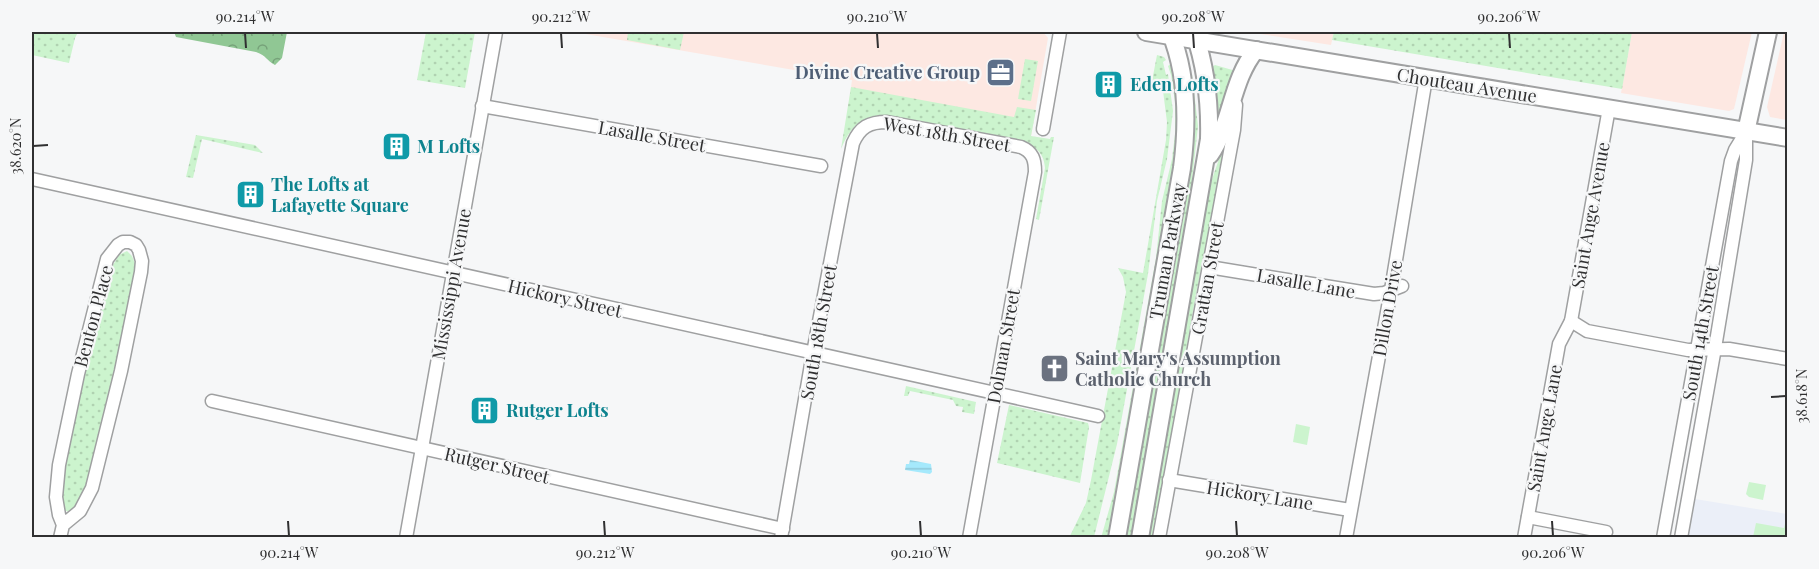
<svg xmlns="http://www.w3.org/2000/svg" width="1819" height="569" font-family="'Playfair Display',serif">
<defs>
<pattern id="grass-dots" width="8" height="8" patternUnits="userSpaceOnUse" patternTransform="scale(1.5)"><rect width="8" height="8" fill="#ccf4ce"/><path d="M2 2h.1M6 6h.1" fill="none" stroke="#b0d2b1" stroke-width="1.8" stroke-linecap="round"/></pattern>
<pattern id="forest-crowns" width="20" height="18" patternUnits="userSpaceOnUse" patternTransform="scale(1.5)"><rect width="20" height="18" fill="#90c794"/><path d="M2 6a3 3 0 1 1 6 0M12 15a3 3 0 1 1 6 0" fill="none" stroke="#76a279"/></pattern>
<pattern id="water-rules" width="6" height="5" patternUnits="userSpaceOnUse" patternTransform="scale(1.5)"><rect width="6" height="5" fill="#a5e9fc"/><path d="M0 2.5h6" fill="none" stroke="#8ec8d8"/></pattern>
</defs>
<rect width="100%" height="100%" fill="#f6f7f8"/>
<g fill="#fde8e2">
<path d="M574,32H1043L1048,38L1030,142L848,109L852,80Z"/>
<path d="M1247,32H1334L1331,45Z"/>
<path d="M1632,32H1752L1734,109L1729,111L1621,93Z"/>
<path d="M1784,32H1788L1787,120L1770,117L1767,107Z"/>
</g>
<path fill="#ebeff8" d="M1695,499L1787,514V537L1688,538Z"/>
<g fill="url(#grass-dots)">
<path d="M32,32H78L75,38L69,63L32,55Z"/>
<path d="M426,32H475L465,88L417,80Z"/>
<path d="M628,32H684L680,50L627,40Z"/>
<path d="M1334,32H1632L1622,89L1332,40Z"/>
<path d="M1157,55L1164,57L1166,60L1163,62L1166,75L1168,74L1173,111L1167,159L1157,201L1148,274L1117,444L1094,537L1069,538L1086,503L1091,480L1126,292L1123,277L1118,268L1143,273L1166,140L1167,122L1162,83L1152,81Z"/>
<path d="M1025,59L1038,61L1031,101L1018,99Z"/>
<path d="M1172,63C1177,96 1179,120 1177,153L1108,537L1101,538L1114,492L1156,258L1162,201L1172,159L1175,134V102L1171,75L1168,66Z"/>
<path d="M1215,65L1236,71L1217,128L1216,96L1212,67Z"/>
<path d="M1189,74H1192L1198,126L1186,235L1132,537L1124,538L1193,143V104Z"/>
<path d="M851,87L1014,117L1017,107L1036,110L1031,136L1050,139L1051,137H1054L1039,220L1036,219L1045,168C1044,150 1032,145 1017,139L882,115C860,117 850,128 841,149Z"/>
<path d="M1229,130L1196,294L1153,537L1148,538L1210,185Z"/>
<path d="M196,135L255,145L263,153L202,139L193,178L186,177Z"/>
<path d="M127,251L132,256L136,266L119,361L87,488L75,510L69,512L64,510L60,487L75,409L110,270L119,255Z"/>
<path d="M906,386L976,402L974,414L962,412L963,407L956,406L953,400L910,391L908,396H904Z"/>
<path d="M1009,405L1088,423L1089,427L1080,483L997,463Z"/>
</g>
<path fill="url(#forest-crowns)" d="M174,32H287L282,58L275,65C266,60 267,56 256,52L176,37Z"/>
<g fill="#ccf4ce">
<path d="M1296,424L1310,427L1307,445L1293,442Z"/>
<path d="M1749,482L1766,485L1763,500L1749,497L1746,494Z"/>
<path d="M1787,516V537H1753L1756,523L1784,528Z"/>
</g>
<path fill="url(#water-rules)" d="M910,460L931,464L932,472L930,474L905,470L906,464H909Z"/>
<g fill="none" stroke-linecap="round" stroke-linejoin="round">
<defs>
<g id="minor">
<path d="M482,106L821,166"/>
<path d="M1043,129L1060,32"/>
<path d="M32,179L1098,416"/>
<path d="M1209,267L1374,294L1384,293L1402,286"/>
<path d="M1571,321L1587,331L1688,350L1729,349L1788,359"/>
<path d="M212,401L783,529"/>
<path d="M1169,480L1350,510"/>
<path d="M1528,517L1606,532"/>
<path d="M60,538L63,525L59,515L56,497L59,465L78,374L107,259L118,245L123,242H130L136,245L139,250L142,261L141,272L121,371L92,488L80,511L63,525"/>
<path d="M406,538L496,32"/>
<path d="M781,538L813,353L853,143C860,127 869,122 887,122L1021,147C1033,152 1035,160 1035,172L969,538"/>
<path d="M1159,538L1234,130L1236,105"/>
<path d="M1346,538L1391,290L1426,78"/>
<path d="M1524,538L1559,344L1571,321L1609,108"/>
<path d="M1663,538L1731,161L1735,150L1746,132"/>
<path d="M1681,538L1715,348L1746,160V133"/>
</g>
<g id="secondary">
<path d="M1146,32L1788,138"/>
<path d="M1746,132L1768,32"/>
<path d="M1210,155C1232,123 1231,80 1256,50"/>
<path d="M1117,538L1182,168C1188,122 1188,75 1170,32"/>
<path d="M1140,538L1209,139C1210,103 1206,67 1194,32"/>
</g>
</defs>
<use href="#minor" stroke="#9fa0a1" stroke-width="15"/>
<use href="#secondary" stroke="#9fa0a1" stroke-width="20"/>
<use href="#minor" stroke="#fff" stroke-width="12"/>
<use href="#secondary" stroke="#fff" stroke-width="16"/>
</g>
<path fill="none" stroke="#303031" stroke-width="2" d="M245,33L246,48M561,33L562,48M877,33L878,48M1193,33L1194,48M1509,33L1510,48M33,146L48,145M1771,397L1786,396M288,521L289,536M604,521L605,536M920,521L921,536M1236,521L1237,536M1552,521L1553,536"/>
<defs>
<symbol id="office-square" viewBox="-11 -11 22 22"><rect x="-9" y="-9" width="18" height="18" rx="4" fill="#5c6f8a" stroke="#f6f7f8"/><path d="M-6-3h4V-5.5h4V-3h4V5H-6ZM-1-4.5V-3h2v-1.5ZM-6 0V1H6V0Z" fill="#fff"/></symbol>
<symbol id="building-square" viewBox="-11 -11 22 22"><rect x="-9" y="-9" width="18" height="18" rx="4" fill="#0f9aa8" stroke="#f6f7f8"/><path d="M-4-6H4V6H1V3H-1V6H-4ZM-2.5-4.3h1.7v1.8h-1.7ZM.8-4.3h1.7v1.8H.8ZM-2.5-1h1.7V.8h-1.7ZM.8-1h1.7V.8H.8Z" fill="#fff"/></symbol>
<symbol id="church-square" viewBox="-11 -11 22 22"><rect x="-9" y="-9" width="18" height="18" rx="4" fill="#6b7280" stroke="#f6f7f8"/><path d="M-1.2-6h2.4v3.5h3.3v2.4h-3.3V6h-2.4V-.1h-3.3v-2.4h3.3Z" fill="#fff"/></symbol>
</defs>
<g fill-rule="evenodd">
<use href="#office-square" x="984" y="56" width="33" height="33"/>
<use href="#building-square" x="1092" y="68" width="33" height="33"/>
<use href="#building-square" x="380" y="130" width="33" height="33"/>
<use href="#building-square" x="234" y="178" width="33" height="33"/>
<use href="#church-square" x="1038" y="352" width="33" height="33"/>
<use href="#building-square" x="468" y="394" width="33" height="33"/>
</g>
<g text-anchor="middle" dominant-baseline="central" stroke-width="4.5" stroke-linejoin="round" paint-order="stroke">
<g font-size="18" font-weight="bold" fill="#4e5e75" stroke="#f6f7f8" text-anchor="end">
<text x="980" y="72">Divine Creative Group</text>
</g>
<g font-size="18" font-weight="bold" fill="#0d838f" stroke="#f6f7f8" text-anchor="start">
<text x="1130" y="84">Eden Lofts</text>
<text x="417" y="146">M Lofts</text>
<text x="271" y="184">The Lofts at<tspan x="271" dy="21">Lafayette Square</tspan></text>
<text x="506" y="410">Rutger Lofts</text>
</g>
<g font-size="18" fill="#303031" stroke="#f6f7f8">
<text transform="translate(1467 85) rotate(9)">Chouteau Avenue</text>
<text transform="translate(947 134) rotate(10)">West 18th Street</text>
<text transform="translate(652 136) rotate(10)">Lasalle Street</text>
<text transform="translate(1590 215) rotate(-80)">Saint Ange Avenue</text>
<text transform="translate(1167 251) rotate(-80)">Truman Parkway</text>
<text transform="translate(1207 278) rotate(-80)">Grattan Street</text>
<text transform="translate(1306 283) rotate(10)">Lasalle Lane</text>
<text transform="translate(451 284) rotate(-80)">Mississippi Avenue</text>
<text transform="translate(565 298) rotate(13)">Hickory Street</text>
<text transform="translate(1387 308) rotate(-80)">Dillon Drive</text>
<text transform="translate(93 316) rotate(-75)">Benton Place</text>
<text transform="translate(818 332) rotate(-80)">South 18th Street</text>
<text transform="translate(1700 333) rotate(-80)">South 14th Street</text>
<text transform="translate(1003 346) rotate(-80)">Dolman Street</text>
<text transform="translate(1544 428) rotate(-80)">Saint Ange Lane</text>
<text transform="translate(497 465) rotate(13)">Rutger Street</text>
<text transform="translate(1260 495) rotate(9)">Hickory Lane</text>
</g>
<g font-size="18" font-weight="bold" fill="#5b616d" stroke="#f6f7f8" text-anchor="start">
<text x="1075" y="358">Saint Mary's Assumption<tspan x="1075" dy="21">Catholic Church</tspan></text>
</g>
</g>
<rect width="1819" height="569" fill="none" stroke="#f6f7f8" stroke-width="66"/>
<rect x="33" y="33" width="1753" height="503" fill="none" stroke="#303031" stroke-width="2"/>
<g font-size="15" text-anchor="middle" fill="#303031">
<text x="245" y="22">90.214°W</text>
<text x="561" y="22">90.212°W</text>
<text x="877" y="22">90.210°W</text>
<text x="1193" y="22">90.208°W</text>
<text x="1509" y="22">90.206°W</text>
<text transform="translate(16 146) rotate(-90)" y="5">38.620°N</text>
<text transform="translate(1802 396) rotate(-90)" y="5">38.618°N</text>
<text x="289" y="558">90.214°W</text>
<text x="605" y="558">90.212°W</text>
<text x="921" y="558">90.210°W</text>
<text x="1237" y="558">90.208°W</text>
<text x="1553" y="558">90.206°W</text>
</g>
</svg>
